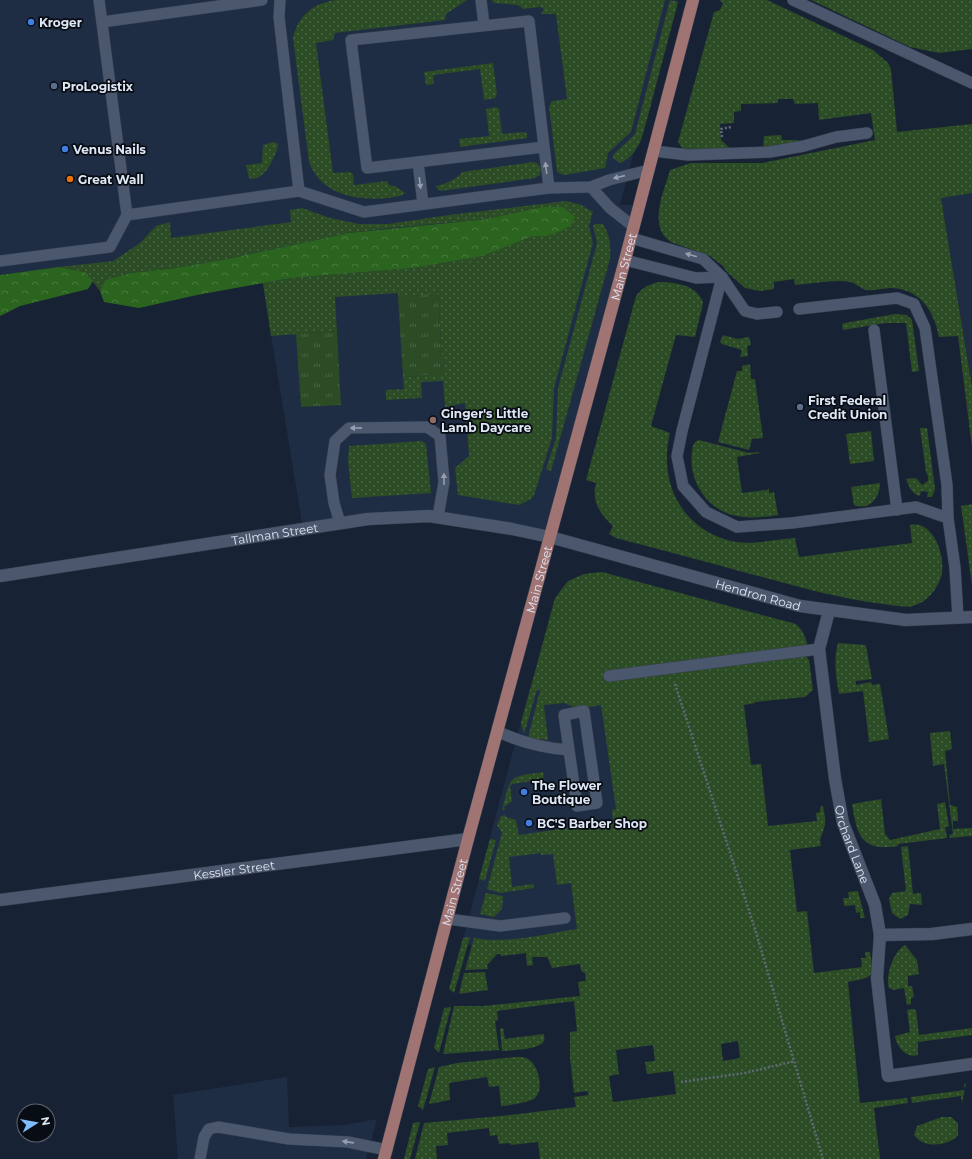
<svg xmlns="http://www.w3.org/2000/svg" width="972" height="1159" font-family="Montserrat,sans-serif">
<defs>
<pattern id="grass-dots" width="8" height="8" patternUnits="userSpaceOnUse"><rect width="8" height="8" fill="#2b4c24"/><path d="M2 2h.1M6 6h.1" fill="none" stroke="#496644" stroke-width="1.8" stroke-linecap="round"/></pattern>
<pattern id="forest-crowns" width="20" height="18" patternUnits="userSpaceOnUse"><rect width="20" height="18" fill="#2b641e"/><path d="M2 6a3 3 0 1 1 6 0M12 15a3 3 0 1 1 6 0" fill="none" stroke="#497a3f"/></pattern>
<pattern id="park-tufts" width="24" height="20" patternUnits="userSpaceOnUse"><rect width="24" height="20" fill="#2b4c24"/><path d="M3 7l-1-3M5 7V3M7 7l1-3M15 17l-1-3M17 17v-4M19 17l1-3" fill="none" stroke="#496644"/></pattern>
</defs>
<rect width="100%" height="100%" fill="#182235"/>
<g fill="#1e2c44">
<path d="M0,0H678L647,120L640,144L634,152L620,205H640L550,537L429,516L303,529L256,244L0,275Z"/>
<path d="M972,193V387L941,197Z"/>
<path d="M605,680L634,930L486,950L462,943L529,691Z"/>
<path d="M287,1077L289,1127L344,1125L377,1119L366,1159H178L173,1095Z"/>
</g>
<g fill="url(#grass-dots)" fill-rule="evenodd">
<path d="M336,0H467L446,14L445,20L335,33L333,40L316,43L333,173L350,172L353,174L354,185L387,181L389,185L397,187L405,193C401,197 394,197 388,198C357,201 321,195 309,162L293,38C298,15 314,3 336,0Z"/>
<path d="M492,0H665L631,132L608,153L605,168L564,175L557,172L549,106L552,101L567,99L556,14H541L544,9L540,7L523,9L518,5L494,3Z"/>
<path d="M670,0L678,2L676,10L643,134C639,146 632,159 620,163L613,158V155L635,134Z"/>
<path d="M719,0H767L873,50L888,63L891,69L897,132L972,124V193L941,198L972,387V447L958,336L939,337C934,311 921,290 892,288C884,288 875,291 867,290C862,290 857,284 851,282C833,279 813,284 795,285L794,279L774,282V289L760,291L745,288L727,272L723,266L710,256L671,242C647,226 664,192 670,170L691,163H762L875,140L871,113L819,120L818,103L795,104L793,99H778V103L741,104V111L734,112V123L720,124L721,140L731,149L689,151L683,149L678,142L714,12L720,10L723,3Z"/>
<path d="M811,0H972V49L939,53L910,47Z"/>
<path d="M493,63L497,94L495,98L484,100L480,69L433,75L434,84L426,85L424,72Z"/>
<path d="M496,107L499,109L502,134L525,132L527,134V138L460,147L459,139L489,136L486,109Z"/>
<path d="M781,135L782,140H798V141L763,149L764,136Z"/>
<path d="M273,142L277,143L278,146C275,157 264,183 249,178L246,165L262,163L263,145Z"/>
<path d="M533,162L537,163L541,168L540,175L535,178L440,191L435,186C443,185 458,179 462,172Z"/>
<path d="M566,201L581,205L593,212L589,226L593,243L554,388L552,438L534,495L531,499L519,505L458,495L455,468L469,456L465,403L445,407L443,381L421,382L422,398L386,400V390L404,389L403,377L443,374L438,294L398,297V293L335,297L337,331L271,336L263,283L291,278L413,268L483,256L533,236H547L488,219L391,228L349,233L227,259L175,268L130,273L105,280L100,291L85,272L59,267L113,261L140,243L156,226L170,222L171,238L291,222L290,210L302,208L330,218L359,224H388L449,215Z"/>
<path d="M595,224H603C610,235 611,246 610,259L551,471L546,469L556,438L558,388L597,243L593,226Z"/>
<path d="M659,282C675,282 698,285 703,303L695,337L676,335L651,426L670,433C658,481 681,529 731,541C753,546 774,539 795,538L799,557L912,543L910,525C933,520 945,554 942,573C939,587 928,602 913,606C905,608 892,605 883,604C839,599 797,586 754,575C708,562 662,550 616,538L609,534L613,526C600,514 591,501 596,483L586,480L636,296C642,288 649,284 659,282Z"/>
<path d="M895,314L907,315L912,320L919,371L912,372L906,323H885L843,330L842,324L845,323Z"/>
<path d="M723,335L738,339L749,337L751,345L747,346L748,356L740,357L742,350L722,344L720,342Z"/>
<path d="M750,364L751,379H755L763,438L752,439L749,450L718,442L737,371H742V366Z"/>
<path d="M920,428H927L935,489L932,497H927L928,492L921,491L920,496C912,494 909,487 906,479L916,478L922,485L928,481V476L926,472Z"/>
<path d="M871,431L874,461L850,464L846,434Z"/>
<path d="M699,440L749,453L759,452L760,453L737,457L742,493L767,490L769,488V493L774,492L778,515C759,518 738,520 720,510C700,498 689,475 692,452C693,446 693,442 699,440Z"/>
<path d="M422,441L426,444L431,493L352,498L348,461L349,446Z"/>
<path d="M880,483C880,497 870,511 854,505L851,487Z"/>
<path d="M972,504V585L961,506Z"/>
<path d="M602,572L796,624C806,633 807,642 809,656H806L809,660L813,690L805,697L755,702V703L744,705L751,765L761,764L768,826L817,821L816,813L820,812V807L823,806C824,813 827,821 824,828C822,837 819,836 821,846L790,850L797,912L807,911L814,973L862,967L861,958H866L865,952H870C874,979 873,977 848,982L860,1103L907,1098L908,1103L874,1108L880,1159H540L538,1142L511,1145L510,1143L499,1144L497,1135L490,1136L489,1128L447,1133L448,1145L436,1146L437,1159H415L424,1123L501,1116L576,1107L574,1097L589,1095L587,1091L574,1093L570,1058V1032L577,1031L574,1001L497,1011L498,1020L495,1021L499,1050L443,1054L454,1006H483L580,996L578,982L586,981L585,973L581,971L580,964L552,968L547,957H532L533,965L527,966L526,953L501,956L500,954H497L487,965L488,969L465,970L474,938C508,944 544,934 577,929L571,883L557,885L553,854L541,855V853L509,857L512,887L533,884L534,888L500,893L487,889L502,833L497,825L501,816L506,815V817L516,820L519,835L574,827L613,823L612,810L616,809L601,705L579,709L564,703L544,705L548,740L528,738L540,690H537L524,734L521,723L555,598L568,581L584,574ZM738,1041L740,1058L723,1061L721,1044ZM653,1045L655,1061L645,1062L647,1074L673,1071L676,1094L613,1102L609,1076L619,1074L616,1050Z"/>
<path d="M838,643L865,645L866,646L872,679L856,681V685L871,682L872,685L880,684L889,739L869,742L863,691L839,694C836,676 833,661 838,643Z"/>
<path d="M950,731L952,749L945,751L950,805L957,807L958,821H953V829L972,828V836L950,838L949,835L953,834L944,764L933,766L930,733Z"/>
<path d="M543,772L544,779L512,784L510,786L512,801L504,807L505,810H502C511,776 507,777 543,772Z"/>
<path d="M881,799L885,834L890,840L940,829L937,804L945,802L949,826L945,827L947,838L898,844V846C861,852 857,835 852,804Z"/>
<path d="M490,839L496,840L485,881L479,879Z"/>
<path d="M908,846L913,894L921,893L922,905L910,904L908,915L900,919L892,913L889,899L892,893L906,891L901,847Z"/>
<path d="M858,891L865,918H860V912L856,913L855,905L844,906L843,898H849L848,892Z"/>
<path d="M486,893L503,896L502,909L494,917L480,914Z"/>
<path d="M470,937L454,993L449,989L463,938Z"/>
<path d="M905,945L917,960L919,974L908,976V986H912L914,997L911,998V1004L907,1005L904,988L894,990L889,988C885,975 894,951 905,945Z"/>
<path d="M485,972L488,990L459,994L464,973Z"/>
<path d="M451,1007L439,1053L434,1048L444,1008Z"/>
<path d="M912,1009L916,1010L919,1035L972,1028V1035L918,1042V1055C907,1059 896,1046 895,1036L910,1032L907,1010Z"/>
<path d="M503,1028L505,1039L544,1034C544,1037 545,1039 544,1041C540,1050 511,1050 502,1051L500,1029Z"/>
<path d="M516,1057C520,1057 524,1057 528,1059C539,1065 546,1093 532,1100C527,1102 507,1106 501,1106L499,1086L489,1087L487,1077L449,1083L450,1100L429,1104L439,1067L457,1063Z"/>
<path d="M435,1067L423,1110L418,1106L428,1069Z"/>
<path d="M966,1083L962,1103L961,1096L912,1103L911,1097L965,1090L964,1084Z"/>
<path d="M942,1117H951L958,1123V1136C946,1146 924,1149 914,1135L917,1126Z"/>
<path d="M420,1122L410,1159H404L413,1123Z"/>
</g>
<g fill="url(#forest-crowns)">
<path d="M543,207H563L575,217L571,225L561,231L547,236H533L483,256L413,268L291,278L197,295L139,308L104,302L100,291L105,280L130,273L175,268L227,259L349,233L488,219Z"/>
<path d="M59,267L85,272L93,281L88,289L20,306L0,316V275Z"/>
</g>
<g fill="url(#park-tufts)">
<path d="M438,293L443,374L403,377L398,297Z"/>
<path d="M337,331L341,405L301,407L296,334Z"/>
</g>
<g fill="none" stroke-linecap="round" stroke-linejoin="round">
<defs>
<g id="lane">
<path d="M99,0L127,215"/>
<path d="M280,0L279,17L299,191"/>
<path d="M481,0L484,25"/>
<path d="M793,0L972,83"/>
<path d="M102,22L262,0"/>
<path d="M544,147L367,168L351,40L529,21L549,188"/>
<path d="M654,151L688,155L770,152L804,146L836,137L867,133"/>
<path d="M418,162L423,204"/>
<path d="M591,187L610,208L634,227"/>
<path d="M631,238L703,259L722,277L745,311L757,314L777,312"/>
<path d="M625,260L696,278L722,277"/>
<path d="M0,261L110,247L127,215L299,191L364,212L549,188L591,187L609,180L649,170"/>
<path d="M722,277L682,431L677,456L683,486L706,512L737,527L792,523L916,507L948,518L955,568L958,618"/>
<path d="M799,309L897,298L914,304L925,328L947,485L948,518"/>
<path d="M874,330L897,510"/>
<path d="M340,523L334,503L330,475L335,441L349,428L427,427L440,436L444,482L438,517"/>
<path d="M609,676L819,649"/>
<path d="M499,732C522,743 544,748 569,750L564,715L584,711L597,803L577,806L569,750"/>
<path d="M448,919L500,926L565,918"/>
<path d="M200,1159L204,1137L209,1129L218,1127L289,1139L348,1142L387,1150"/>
</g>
<g id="street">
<path id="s1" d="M0,576L368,519L429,516L512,529L550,537"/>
<path id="s2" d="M829,611L819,649L835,779L843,823L875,905L880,935L877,978L888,1076L972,1064"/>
<path id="s3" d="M0,900L468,839"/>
<path d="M880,935L932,934L972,929"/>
</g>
<g id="secondary">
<path id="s4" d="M550,537L800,606L906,620L972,617"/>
</g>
<g id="primary">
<path id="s5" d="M384,1159L468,839L625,260L693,0"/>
</g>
</defs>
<use href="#lane" stroke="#394050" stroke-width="12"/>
<use href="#street" stroke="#394050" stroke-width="13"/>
<use href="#secondary" stroke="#394050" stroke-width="13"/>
<use href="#primary" stroke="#394050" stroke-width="13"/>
<g stroke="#5f6979" stroke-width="2.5" stroke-dasharray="2 2" stroke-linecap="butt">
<path d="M722,137L721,129L731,127"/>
<path d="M675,684L755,929L823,1159"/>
<path d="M681,1082L745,1073L795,1061"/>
</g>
<use href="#lane" stroke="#4b576c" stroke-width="11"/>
<use href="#street" stroke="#4b576c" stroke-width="12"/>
<use href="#secondary" stroke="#4b576c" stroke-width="12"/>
<use href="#primary" stroke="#a17474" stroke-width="12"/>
</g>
<defs><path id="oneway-solid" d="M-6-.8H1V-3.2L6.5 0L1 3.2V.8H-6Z"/></defs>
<g fill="#959fb0">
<use href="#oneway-solid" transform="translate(546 168) rotate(-97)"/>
<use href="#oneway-solid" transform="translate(619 177) rotate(167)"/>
<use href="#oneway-solid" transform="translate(420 183) rotate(83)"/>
<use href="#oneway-solid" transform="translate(691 255) rotate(-164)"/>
<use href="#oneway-solid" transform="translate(356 428) rotate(179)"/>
<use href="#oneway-solid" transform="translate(444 479) rotate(-91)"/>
<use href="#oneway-solid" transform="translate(348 1142) rotate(-172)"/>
</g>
<g fill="#3f7fe0" stroke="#080c14" stroke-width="1.5">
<circle cx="31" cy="22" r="4"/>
<circle cx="65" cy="149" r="4"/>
<circle cx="524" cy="792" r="4"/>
<circle cx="529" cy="823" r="4"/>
</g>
<g fill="#5c6f8a" stroke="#080c14" stroke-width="1.5">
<circle cx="54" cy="86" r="4"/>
<circle cx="800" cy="407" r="4"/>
</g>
<circle fill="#e8710a" stroke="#080c14" stroke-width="1.5" cx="70" cy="179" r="4"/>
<circle fill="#8d6e63" stroke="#080c14" stroke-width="1.5" cx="433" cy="420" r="4"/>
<g text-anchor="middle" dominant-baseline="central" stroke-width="3.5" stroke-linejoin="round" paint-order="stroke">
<g font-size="12" font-weight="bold" fill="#dfe7f4" stroke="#080c14" text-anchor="start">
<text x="39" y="22">Kroger</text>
<text x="62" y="86">ProLogistix</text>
<text x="73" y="149">Venus Nails</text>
<text x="78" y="179">Great Wall</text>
<text x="808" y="400">First Federal<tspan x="808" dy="14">Credit Union</tspan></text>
<text x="441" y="413">Ginger's Little<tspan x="441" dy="14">Lamb Daycare</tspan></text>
<text x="532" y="785">The Flower<tspan x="532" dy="14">Boutique</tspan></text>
<text x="537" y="823">BC'S Barber Shop</text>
</g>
<g font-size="12" fill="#dfe7f4" stroke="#080c14">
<text stroke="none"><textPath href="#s5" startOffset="924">Main Street</textPath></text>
<text stroke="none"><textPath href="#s1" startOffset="278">Tallman Street</textPath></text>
<text stroke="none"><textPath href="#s5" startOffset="600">Main Street</textPath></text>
<text stroke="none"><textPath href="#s4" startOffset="216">Hendron Road</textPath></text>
<text stroke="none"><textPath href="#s2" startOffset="238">Orchard Lane</textPath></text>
<text stroke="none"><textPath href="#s3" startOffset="236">Kessler Street</textPath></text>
<text stroke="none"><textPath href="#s5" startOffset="276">Main Street</textPath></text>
</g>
</g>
<g transform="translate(36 1123) rotate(79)"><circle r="19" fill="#080c14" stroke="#5e646e"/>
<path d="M0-3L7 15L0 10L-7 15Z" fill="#7fbdfa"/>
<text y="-6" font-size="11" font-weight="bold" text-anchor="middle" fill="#dfe7f4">N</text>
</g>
</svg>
